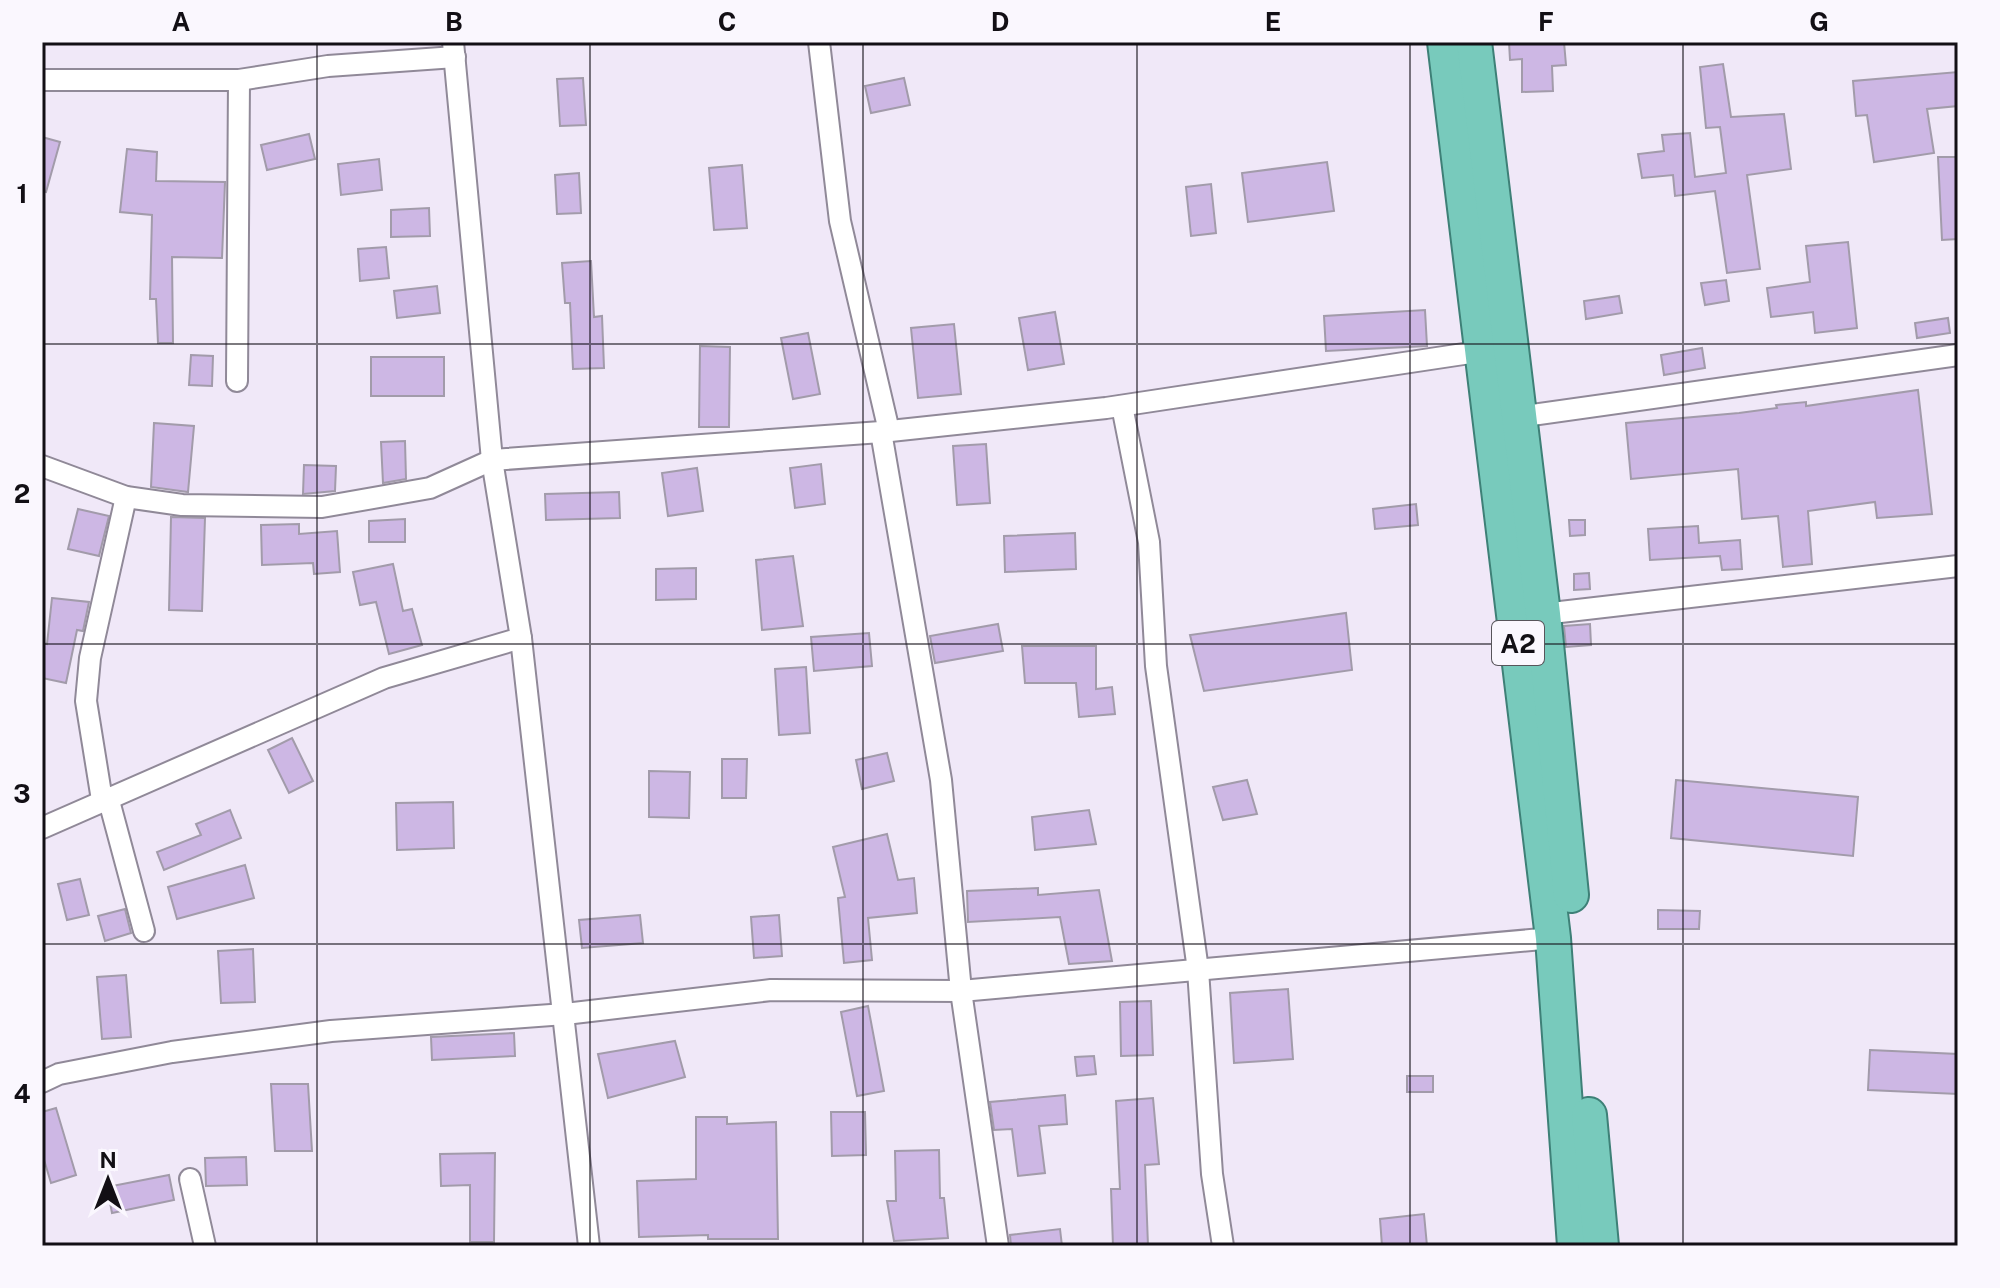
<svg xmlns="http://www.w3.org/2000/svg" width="2000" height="1288" font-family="'Public Sans',sans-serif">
<rect width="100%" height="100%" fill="#f0e8f8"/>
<g fill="#cdb7e4" stroke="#a29baa" stroke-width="2">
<path d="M1509,42H1564L1566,65L1552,66L1553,91L1522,92V59L1510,60Z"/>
<path d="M1723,64L1731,117L1784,114L1791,169L1747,175L1760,269L1727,273L1715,191L1675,196L1673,175L1642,178L1638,154L1664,151L1662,135L1690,133L1695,177L1726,173L1720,127L1706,128L1700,67Z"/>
<path d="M1958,72V106L1927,109L1934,153L1874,162L1867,115L1856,116L1853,81Z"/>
<path d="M583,78L586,125L560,126L557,79Z"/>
<path d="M904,78L910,105L871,113L865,86Z"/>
<path d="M309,134L315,159L267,170L261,145Z"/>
<path d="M42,137L60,142L46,192L42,191Z"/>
<path d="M127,149L157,152L156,181L225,182L222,258L172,257L173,343H158L156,299H150L152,215L120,212Z"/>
<path d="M1938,157H1958V239L1942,240Z"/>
<path d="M379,159L382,190L341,195L338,164Z"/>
<path d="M1327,162L1334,211L1248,222L1242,173Z"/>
<path d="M742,165L747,228L714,230L709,168Z"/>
<path d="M579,173L581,213L557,214L555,175Z"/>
<path d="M1211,184L1216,233L1191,236L1186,187Z"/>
<path d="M429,208L430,236L391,237V210Z"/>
<path d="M1848,242L1857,328L1815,333L1813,312L1771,317L1767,288L1810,282L1806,246Z"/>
<path d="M386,247L389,278L360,281L358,249Z"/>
<path d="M591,261L594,317L602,316L604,368L573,369L570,303H565L562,263Z"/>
<path d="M1726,280L1729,301L1705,305L1701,283Z"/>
<path d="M437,286L440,313L397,318L394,291Z"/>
<path d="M1619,296L1622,313L1586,319L1584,301Z"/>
<path d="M1425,310L1427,346L1326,351L1324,316Z"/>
<path d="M1055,312L1064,364L1028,370L1019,318Z"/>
<path d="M1948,318L1950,333L1917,338L1915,323Z"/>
<path d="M954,324L961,394L918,398L911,328Z"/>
<path d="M808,333L820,394L793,399L781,338Z"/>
<path d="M700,346L730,347L729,427H699Z"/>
<path d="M1702,348L1705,368L1664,375L1661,355Z"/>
<path d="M191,355L213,356L212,386L189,385Z"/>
<rect x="371" y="357" width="73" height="39"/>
<path d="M1918,390L1932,514L1877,518L1875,502L1808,511L1812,564L1783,567L1778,516L1742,519L1738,469L1631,479L1626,423L1739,413L1777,408L1776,405L1806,402V406Z"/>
<path d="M154,423L194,426L188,492L151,487Z"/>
<path d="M405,441L406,479L383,483L381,442Z"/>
<path d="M986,444L990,503L957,505L953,446Z"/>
<path d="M821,464L825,504L795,508L790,468Z"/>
<path d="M304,465L336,466L335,491L303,494Z"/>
<path d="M697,468L703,511L668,516L662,473Z"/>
<path d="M619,492L620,518L546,520L545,494Z"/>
<path d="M1416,504L1418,525L1375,529L1373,509Z"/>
<path d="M78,509L109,516L99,556L68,549Z"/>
<path d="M171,517L205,518L202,611L169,610Z"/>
<path d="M405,519V542H369V521Z"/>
<path d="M1569,520H1585V535L1570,536Z"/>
<path d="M299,524V534L337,531L340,572L314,574L313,563L262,565L261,525Z"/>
<path d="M1698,526L1699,543L1740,540L1742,569L1722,570L1720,556L1650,560L1648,529Z"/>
<path d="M1075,533L1076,569L1005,572L1004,536Z"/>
<path d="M793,556L803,626L762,630L756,560Z"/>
<path d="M393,564L403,611L412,609L422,645L389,654L376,602L360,605L353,572Z"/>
<path d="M696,568V599L656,600V569Z"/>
<path d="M1589,573L1590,589L1574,590V574Z"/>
<path d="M52,598L89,602L83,631L77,630L66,683L42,678V643L47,644Z"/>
<path d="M1346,613L1352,670L1204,691L1190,635Z"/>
<path d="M998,624L1003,651L935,663L930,636Z"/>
<path d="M1590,624L1591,645L1566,647L1564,626Z"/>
<path d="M869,633L872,666L814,671L811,637Z"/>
<path d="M1022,646H1096V689L1112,687L1115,714L1079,717L1076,683H1025Z"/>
<path d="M806,667L810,733L779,735L775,669Z"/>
<path d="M292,738L313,781L289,793L268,750Z"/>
<path d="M887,753L894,781L862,789L856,760Z"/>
<path d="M722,759H747L746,798H722Z"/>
<path d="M649,771L690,772L689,818L649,817Z"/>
<path d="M1247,780L1257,814L1223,820L1213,787Z"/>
<path d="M1676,780L1858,797L1853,856L1671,838Z"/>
<path d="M453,802L454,848L397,850L396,803Z"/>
<path d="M230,810L241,838L164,870L157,852L201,835L196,824Z"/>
<path d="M1089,810L1096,844L1035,850L1032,817Z"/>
<path d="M887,834L898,880L914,878L917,913L868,918L872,960L844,963L838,898L845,897L833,847Z"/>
<path d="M245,865L254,898L177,919L168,887Z"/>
<path d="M80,879L89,915L67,920L58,884Z"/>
<path d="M1038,888V895L1099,890L1112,961L1069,964L1060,917L968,922L967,891Z"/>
<path d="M125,909L131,933L105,941L98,916Z"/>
<path d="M1658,910L1700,911L1699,929H1658Z"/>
<path d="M640,915L643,943L582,948L579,920Z"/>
<path d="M779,915L782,956L754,958L751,917Z"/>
<path d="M253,949L255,1002L221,1003L218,951Z"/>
<path d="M126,975L131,1037L102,1039L97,977Z"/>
<path d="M1288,989L1293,1059L1234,1063L1230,993Z"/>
<path d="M1151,1001L1153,1055L1121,1056L1120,1002Z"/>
<path d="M868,1006L884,1091L857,1096L841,1012Z"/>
<path d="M514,1033L515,1056L432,1060L431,1037Z"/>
<path d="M675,1041L685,1077L608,1098L598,1054Z"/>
<path d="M1870,1050L1958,1054V1094L1868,1090Z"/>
<path d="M1094,1056L1096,1074L1077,1076L1075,1057Z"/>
<rect x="1407" y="1076" width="26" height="16"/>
<path d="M271,1084H308L312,1151H275Z"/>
<path d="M1065,1095L1067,1124L1039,1126L1045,1173L1018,1176L1012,1129L994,1130L990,1102Z"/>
<path d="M1153,1098L1159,1164L1145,1165L1148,1246H1113L1111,1189H1120L1116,1101Z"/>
<path d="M56,1108L76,1175L51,1183L42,1153V1112Z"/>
<path d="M831,1112H865L866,1155L832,1156Z"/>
<path d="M696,1117H727V1124L776,1122L778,1239H708V1235L639,1237L637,1181L696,1179Z"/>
<path d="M939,1150L940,1198H944L948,1238L894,1241L887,1201H896L895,1151Z"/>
<path d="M495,1153L494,1242H470V1185L441,1186L440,1154Z"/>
<path d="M246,1157L247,1185L206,1186L205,1158Z"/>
<path d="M169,1175L174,1200L112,1213L107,1187Z"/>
<path d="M1424,1214L1427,1246H1382L1380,1219Z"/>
<path d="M1060,1229L1062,1246H1011L1010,1235Z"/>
</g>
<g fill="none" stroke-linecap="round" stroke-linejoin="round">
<defs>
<g id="minor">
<path d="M453,42L492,460L521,638L589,1246"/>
<path d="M819,42L840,221L889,431"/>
<path d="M42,80H239L328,66L455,57"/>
<path d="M237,381L239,80"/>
<path d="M1122,406L1149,542L1156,666L1198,970L1212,1174L1223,1246"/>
<path d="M1518,417L1958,355"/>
<path d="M881,432L941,780L961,991L998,1246"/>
<path d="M42,466L126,497L182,505L322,507L430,488L492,460L881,432L1106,408L1490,350"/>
<path d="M1543,614L1958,566"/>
<path d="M108,797L144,931"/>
<path d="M102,800L86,701L90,658L126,497"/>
<path d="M42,828L384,678L521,638"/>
<path d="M42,1082L59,1074L172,1052L331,1031L565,1014L771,990L961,991L1553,938"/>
<path d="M190,1179L205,1246"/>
</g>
<g id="trunk">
<path d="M1445,42L1553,938L1575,1246"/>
<path d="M1474,42L1543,614L1571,895"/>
<path d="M1589,1115L1601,1246"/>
</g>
</defs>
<use href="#minor" stroke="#908998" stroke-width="24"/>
<use href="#trunk" stroke="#3e8077" stroke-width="38"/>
<use href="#minor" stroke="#fff" stroke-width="20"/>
<use href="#trunk" stroke="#78cabc" stroke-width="34"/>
</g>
<path fill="none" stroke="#120f15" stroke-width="2" stroke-opacity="0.55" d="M317,42V1246M590,42V1246M863,42V1246M1137,42V1246M1410,42V1246M1683,42V1246M42,344H1958M42,644H1958M42,944H1958"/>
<g text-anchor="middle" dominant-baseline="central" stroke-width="6" stroke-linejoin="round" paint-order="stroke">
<rect fill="#faf7fe" stroke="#58555b" stroke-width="2" x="1492" y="621" width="52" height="44" rx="6"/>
<g font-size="26" font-weight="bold" fill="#120f15">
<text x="1518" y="643">A2</text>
</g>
</g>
<rect width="2000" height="1288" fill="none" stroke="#faf7fe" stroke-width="88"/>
<g transform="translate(108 1180)" stroke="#faf7fe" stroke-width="6" paint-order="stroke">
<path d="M0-6L14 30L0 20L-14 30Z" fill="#120f15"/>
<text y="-12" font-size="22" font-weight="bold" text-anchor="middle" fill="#120f15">N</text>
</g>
<rect x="44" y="44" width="1912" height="1200" fill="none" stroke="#120f15" stroke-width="3"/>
<g font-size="26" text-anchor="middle" font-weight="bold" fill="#120f15">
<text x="181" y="31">A</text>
<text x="454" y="31">B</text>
<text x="727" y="31">C</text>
<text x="1000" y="31">D</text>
<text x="1273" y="31">E</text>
<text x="1546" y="31">F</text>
<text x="1819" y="31">G</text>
<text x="22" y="203">1</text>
<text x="22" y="503">2</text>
<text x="22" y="803">3</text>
<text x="22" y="1103">4</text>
</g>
</svg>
